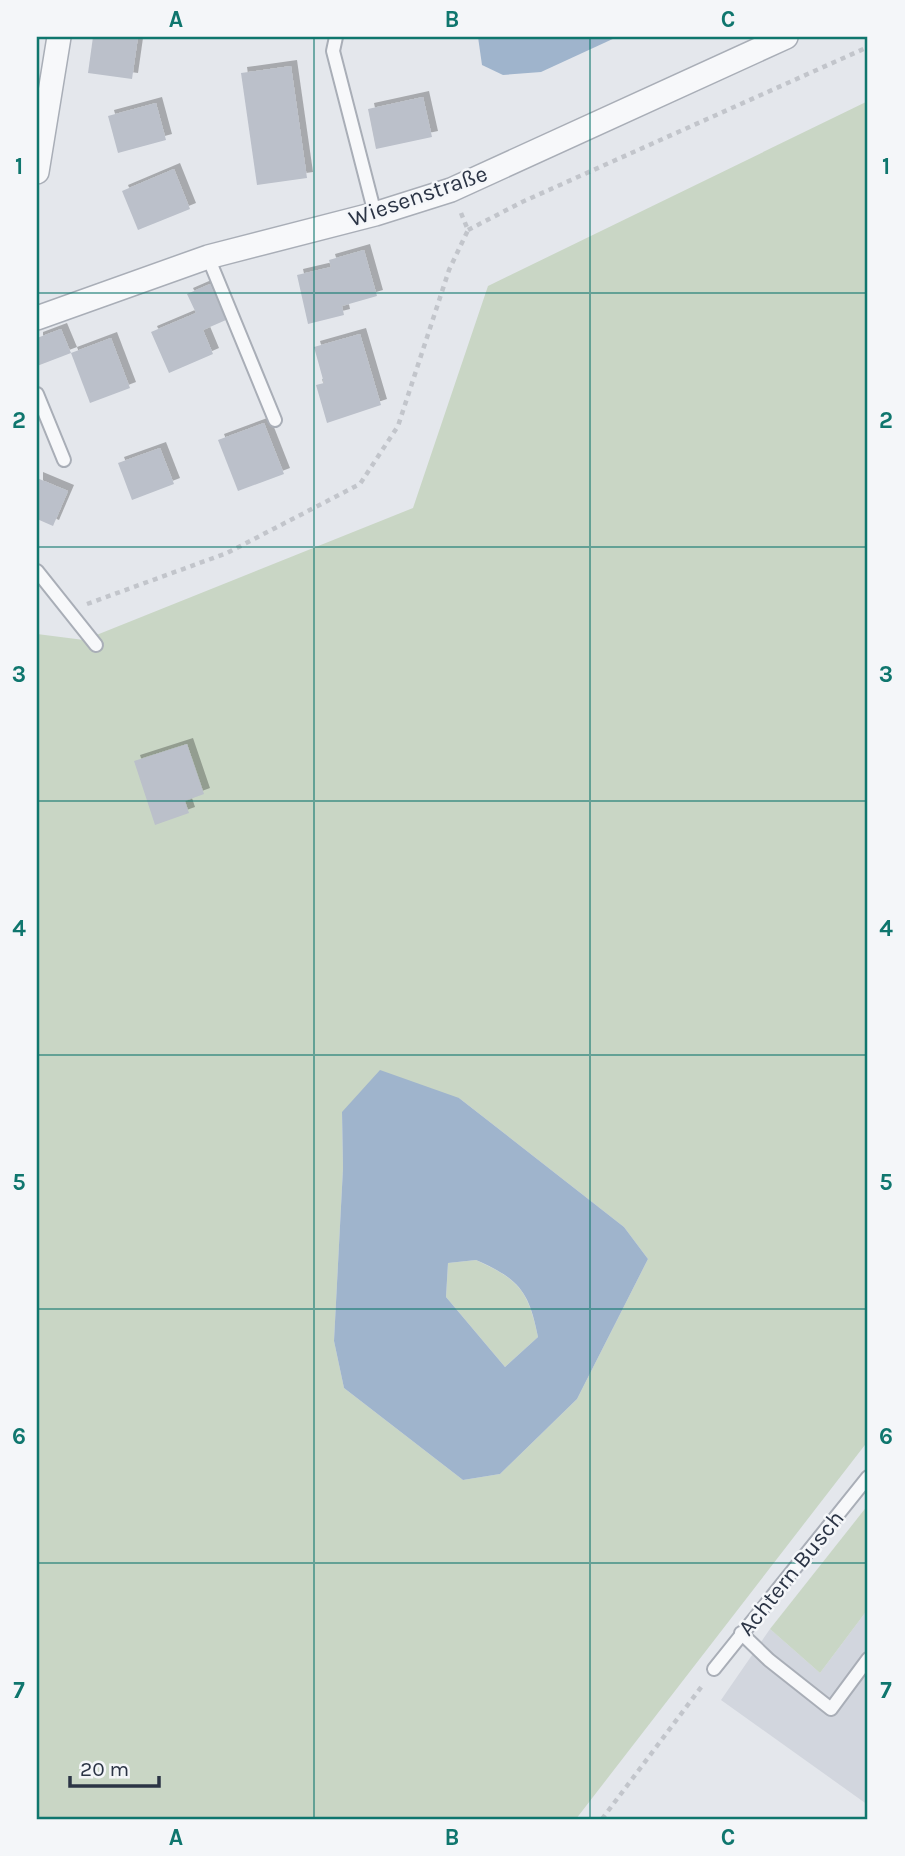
<svg xmlns="http://www.w3.org/2000/svg" width="905" height="1856" font-family="Karla,sans-serif">
<defs>
<filter id="shadow"><feDropShadow dx="6" dy="-6" stdDeviation="0" flood-color="#0004"/></filter>
</defs>
<rect width="100%" height="100%" fill="#e4e7ec"/>
<path fill="#d2d6de" d="M868,1609V1805L721,1700L770,1629L820,1673Z"/>
<g fill="#c9d6c5" fill-rule="evenodd">
<path d="M868,101V1441L576,1819H37V634L84,640L413,508L488,286ZM459,1098L624,1227L648,1259L577,1399L500,1474L463,1480L344,1388L334,1341L343,1168L342,1112Z"/>
<path d="M476,1260C520,1280 528,1291 538,1337L505,1367L446,1297L448,1263Z"/>
<path d="M868,1505V1609L820,1673L770,1629Z"/>
</g>
<g fill="#9fb4cc" fill-rule="evenodd">
<path d="M478,37H617L541,72L503,75L482,65Z"/>
<path d="M380,1070L459,1098L624,1227L648,1259L577,1399L500,1474L463,1480L344,1388L334,1341L343,1168L342,1112ZM476,1260C519,1279 529,1291 538,1337L505,1367L446,1297L448,1263Z"/>
</g>
<g fill="#bbc0ca" filter="url(#shadow)">
<path d="M93,37H138L132,79L88,73Z"/>
<path d="M291,66L307,178L257,185L241,73Z"/>
<path d="M423,97L432,137L376,149L368,109Z"/>
<path d="M156,103L166,140L118,153L108,116Z"/>
<path d="M174,169L190,209L138,230L122,191Z"/>
<path d="M364,250L377,296L342,306L344,315L308,324L297,275L331,267L329,260Z"/>
<path d="M210,284L226,320L203,330L213,354L169,373L151,332L196,313L187,294Z"/>
<path d="M61,329L71,353L37,366V338Z"/>
<path d="M360,334L381,405L327,423L316,385L324,383L314,347Z"/>
<path d="M111,338L130,388L90,403L71,353Z"/>
<path d="M264,423L284,474L238,491L218,440Z"/>
<path d="M160,448L174,484L132,500L118,463Z"/>
<path d="M37,478L68,491L53,526L37,519Z"/>
<path d="M187,744L204,794L185,801L189,813L155,825L134,761Z"/>
</g>
<g fill="none" stroke-linecap="round" stroke-linejoin="round">
<defs>
<g id="lane">
<path d="M336,37L333,51L375,214"/>
<path d="M208,257L275,420"/>
<path d="M37,394L64,460"/>
<path d="M37,571L96,645"/>
<path d="M741,1633L769,1660L831,1709L868,1659"/>
<path d="M714,1669L868,1477"/>
</g>
<g id="street">
<path d="M37,172L59,37"/>
<path d="M37,318L208,257L375,214L451,190L786,37"/>
</g>
</defs>
<use href="#lane" stroke="#a9aeb7" stroke-width="16"/>
<use href="#street" stroke="#a9aeb7" stroke-width="26"/>
<g stroke="#c2c5cb" stroke-width="4.5" stroke-dasharray="5 5" stroke-linecap="butt">
<path d="M461,213L468,230"/>
<path d="M468,230L522,202L868,47"/>
<path d="M87,604L227,553L360,484L398,426L449,270L468,230"/>
<path d="M602,1819L702,1686"/>
</g>
<use href="#lane" stroke="#f7f8fa" stroke-width="12"/>
<use href="#street" stroke="#f7f8fa" stroke-width="23"/>
</g>
<path fill="none" stroke="#0f766e" stroke-width="2" stroke-opacity="0.55" d="M314,37V1819M590,37V1819M37,293H868M37,547H868M37,801H868M37,1055H868M37,1309H868M37,1563H868"/>
<g text-anchor="middle" dominant-baseline="central" stroke-width="5" stroke-linejoin="round" paint-order="stroke">
<g font-size="23" fill="#2b3445" stroke="#f4f6f9">
<text transform="translate(418 196) rotate(-19)">Wiesenstraße</text>
<text transform="translate(791 1573) rotate(-51)">Achtern Busch</text>
</g>
</g>
<rect width="905" height="1856" fill="none" stroke="#f4f6f9" stroke-width="77"/>
<path d="M70 1776v10h89v-10" fill="none" stroke="#2b3445" stroke-width="3.5"/>
<text x="80" y="1776" font-size="21" fill="#2b3445" stroke="#f4f6f9" stroke-width="5" paint-order="stroke">20 m</text>
<rect x="38" y="38" width="828" height="1780" fill="none" stroke="#0f766e" stroke-width="2.5"/>
<g font-size="23" text-anchor="middle" font-weight="bold" fill="#0f766e">
<text x="176" y="27">A</text>
<text x="452" y="27">B</text>
<text x="728" y="27">C</text>
<text x="19" y="174">1</text>
<text x="886" y="174">1</text>
<text x="19" y="428">2</text>
<text x="886" y="428">2</text>
<text x="19" y="682">3</text>
<text x="886" y="682">3</text>
<text x="19" y="936">4</text>
<text x="886" y="936">4</text>
<text x="19" y="1190">5</text>
<text x="886" y="1190">5</text>
<text x="19" y="1444">6</text>
<text x="886" y="1444">6</text>
<text x="19" y="1698">7</text>
<text x="886" y="1698">7</text>
<text x="176" y="1845">A</text>
<text x="452" y="1845">B</text>
<text x="728" y="1845">C</text>
</g>
</svg>
